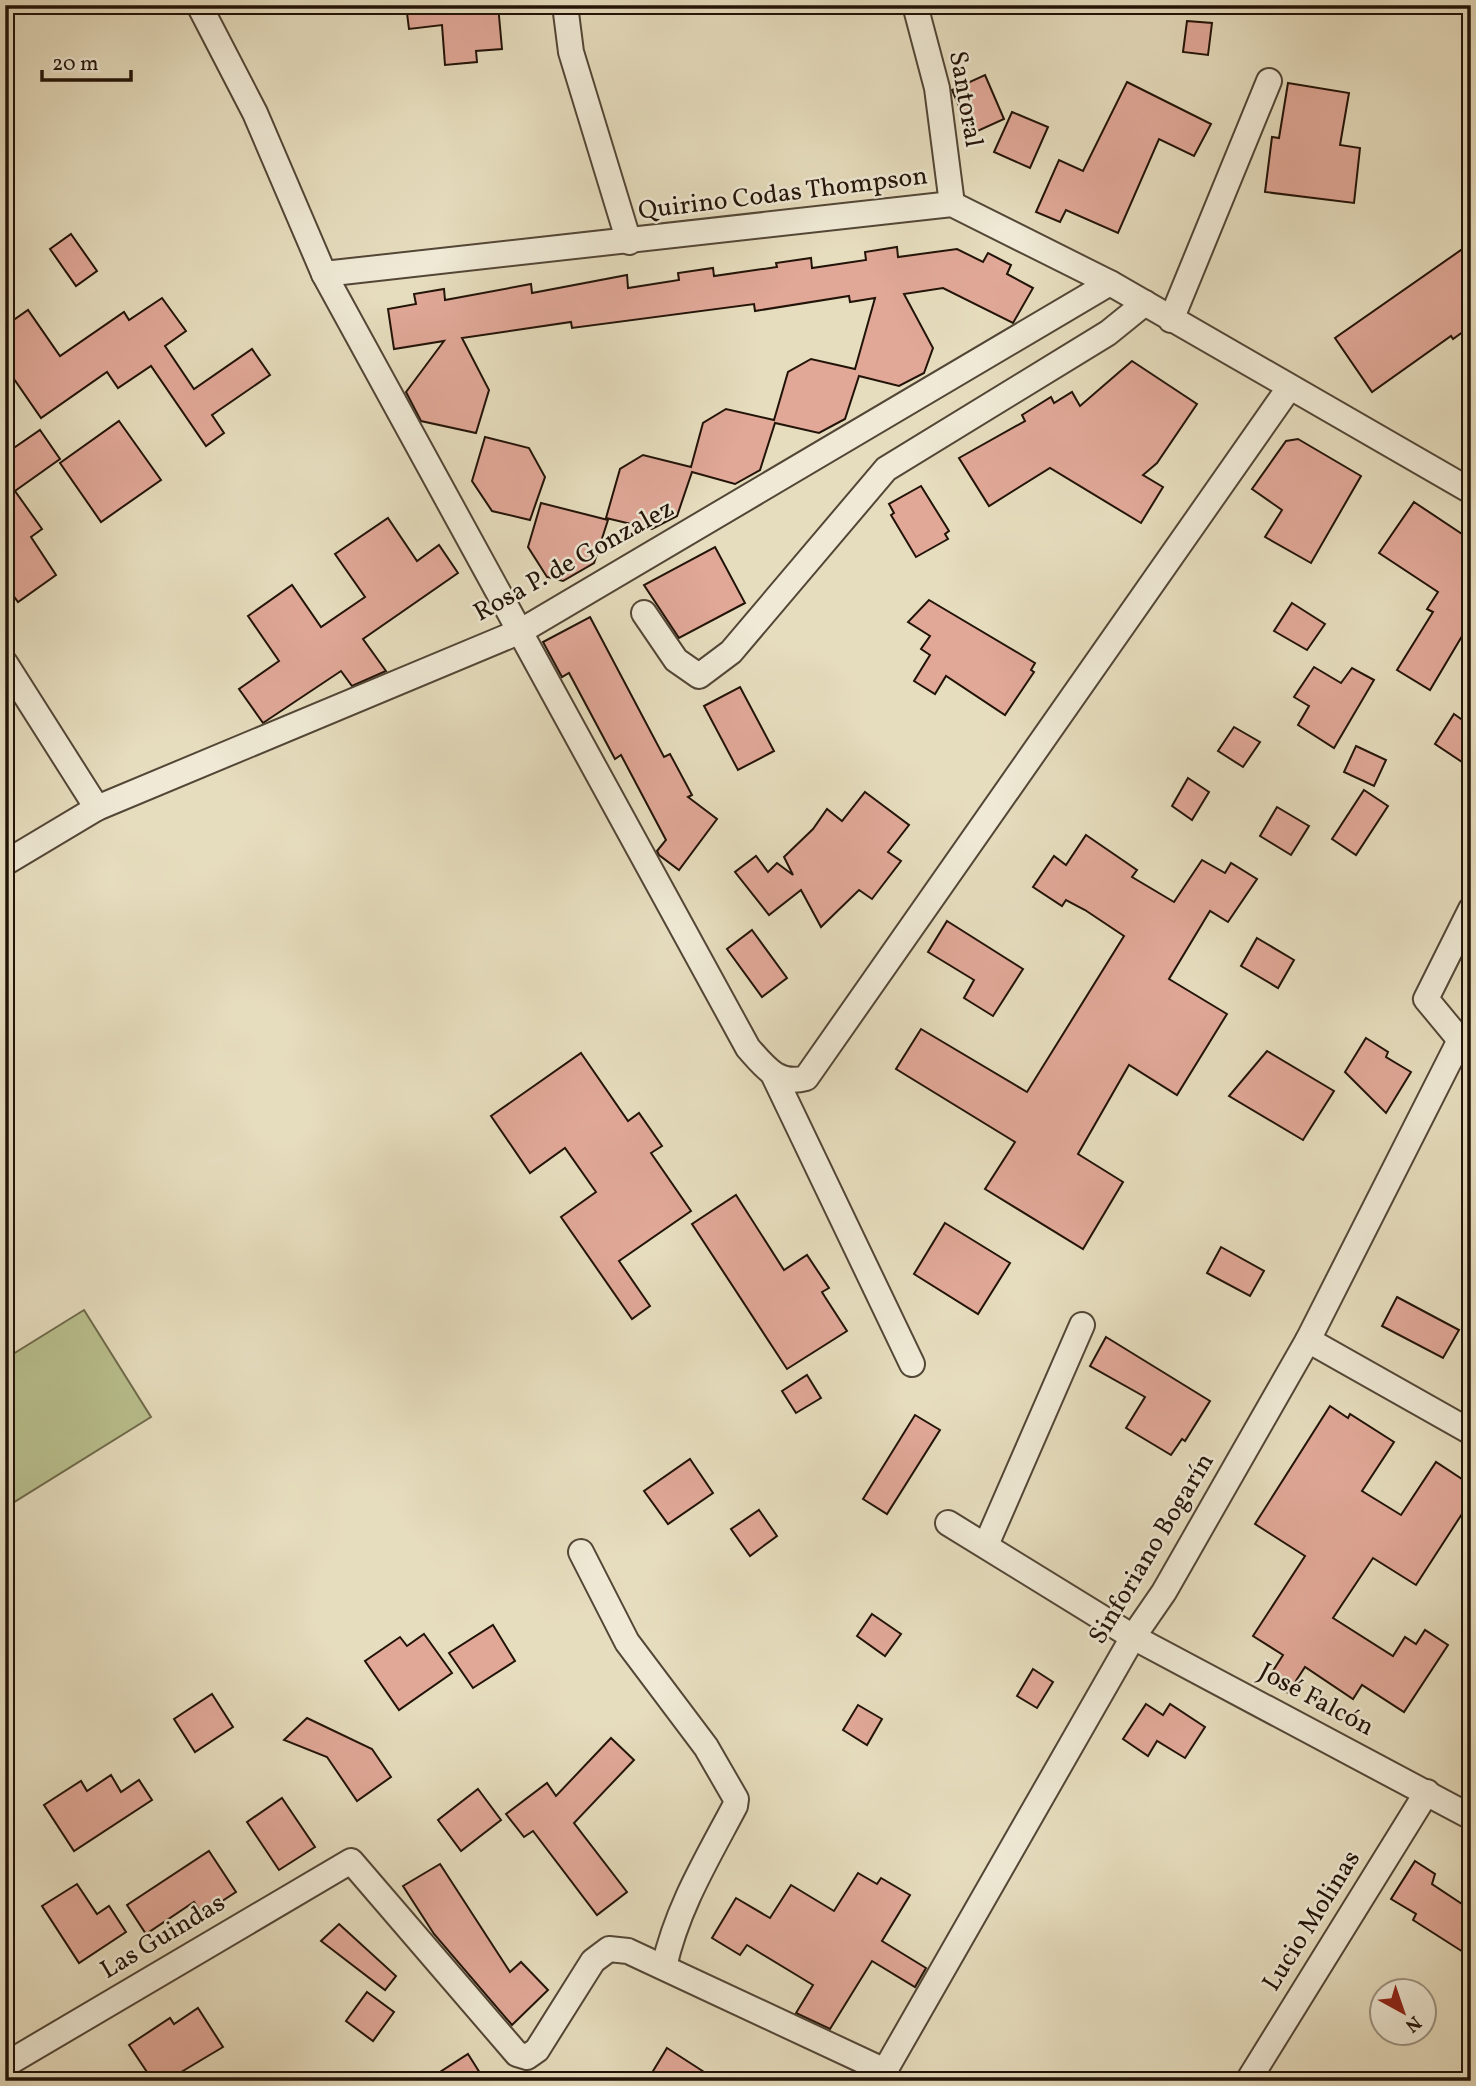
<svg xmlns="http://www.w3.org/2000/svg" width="1476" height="2086" font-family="Vollkorn,serif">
<rect width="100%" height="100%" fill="#e6ddbe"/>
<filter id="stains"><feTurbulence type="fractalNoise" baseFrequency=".00286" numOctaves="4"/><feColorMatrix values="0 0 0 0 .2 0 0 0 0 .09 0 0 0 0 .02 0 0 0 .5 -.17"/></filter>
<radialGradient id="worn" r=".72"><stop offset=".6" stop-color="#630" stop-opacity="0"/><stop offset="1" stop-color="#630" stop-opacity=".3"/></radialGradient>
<path fill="#b9c08e" stroke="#6e6a4b" stroke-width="2" d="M84,1310L151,1417L11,1504L5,1494V1359Z"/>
<g fill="#e1a898" stroke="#221308" stroke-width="2">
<path d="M406,5H498L502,49L476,51L477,62L445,65L442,25L409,29Z"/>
<path d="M1187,21L1212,23L1208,55L1183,52Z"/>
<path d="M985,75L1004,119L971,134L952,90Z"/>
<path d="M1127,82L1211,124L1194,156L1159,139L1118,233L1066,210L1060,222L1036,212L1059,160L1083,171Z"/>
<path d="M1288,83L1349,93L1340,145L1360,148L1354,203L1265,192L1272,137L1279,138Z"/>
<path d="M1012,112L1048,127L1030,168L994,152Z"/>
<path d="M71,234L97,271L76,286L50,249Z"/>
<path d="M1471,243V326L1453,339L1451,336L1372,392L1335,338Z"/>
<path d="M897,247L898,257L957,249L983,262L988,253L1011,265L1007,274L1033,288L1013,323L943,288L904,294L933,348L924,373L899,386L859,376L845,419L819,433L775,423L760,470L735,484L692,472L677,516L652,529L606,518L620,469L643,455L691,467L703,423L726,409L774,420L788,372L811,359L855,369L875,298L850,302L849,296L755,311L754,304L572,328L571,322L462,338L489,390L476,433L421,421L406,392L444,341L394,349L388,309L416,304L414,294L444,289L445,300L531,284L532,293L627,275L628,288L679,280L678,273L713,268L714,276L777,267L776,263L811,258L812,268L866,260L865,252Z"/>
<path d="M162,298L186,331L165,346L194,389L252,349L270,375L212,415L224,433L206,446L151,366L118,388L107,372L41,418L5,366V326L28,310L60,356L124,312L129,320Z"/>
<path d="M1132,361L1197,404L1157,463L1143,475L1163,487L1141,523L1050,468L989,506L959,458L1025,421L1022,415L1051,397L1054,403L1072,392L1080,406Z"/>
<path d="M119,421L161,480L101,522L60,463Z"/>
<path d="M40,430L60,459L15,491L42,529L31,537L56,575L18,602L5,584V454Z"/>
<path d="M485,437L529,448L545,477L530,520L492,511L472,481Z"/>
<path d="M1298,439L1361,476L1311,563L1265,537L1282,510L1252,489L1286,441Z"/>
<path d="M921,486L949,531L945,534L948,539L916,557L891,515L894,513L889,504Z"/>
<path d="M1414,502L1471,540V621L1430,690L1397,670L1433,612L1427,609L1438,592L1379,553Z"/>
<path d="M541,503L608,520L594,563L563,581L547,577L528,547Z"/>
<path d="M388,518L417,561L439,545L458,573L363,639L386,671L352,686L341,671L263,723L239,689L279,661L248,616L292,585L321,627L365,597L335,554Z"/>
<path d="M715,547L745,603L679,638L644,585Z"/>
<path d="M929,600L1035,663L1031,670L1034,672L1005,715L946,676L935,694L914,681L930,655L921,649L930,636L908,622Z"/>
<path d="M1292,603L1325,624L1307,650L1274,631Z"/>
<path d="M590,617L664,757L670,754L692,795L688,797L717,819L679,870L659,855L657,851L666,840L621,755L615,759L569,673L562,677L543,642Z"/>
<path d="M1314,667L1341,683L1352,668L1374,680L1334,748L1298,725L1309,706L1294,697Z"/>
<path d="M740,687L774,751L738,770L704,706Z"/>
<path d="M1454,714L1471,726V768L1435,744Z"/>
<path d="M1234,727L1260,742L1243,767L1218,751Z"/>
<path d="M1356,746L1386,760L1374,786L1344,772Z"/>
<path d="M1188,778L1209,792L1192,820L1172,806Z"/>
<path d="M1364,790L1388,806L1356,855L1332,839Z"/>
<path d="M865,792L909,825L888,852L901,861L872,899L859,890L821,927L801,890L769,915L735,872L756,856L768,872L777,863L793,875L784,857L813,829L827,809L842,821Z"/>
<path d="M1277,807L1309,826L1291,855L1260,836Z"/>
<path d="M1086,835L1137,870L1132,877L1174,902L1202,860L1225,873L1231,863L1257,879L1228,922L1210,911L1169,979L1227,1014L1177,1095L1129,1065L1078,1154L1123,1182L1083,1249L985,1189L1015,1142L896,1069L921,1029L1027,1092L1124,936L1085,910L1066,900L1062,906L1033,887L1054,856L1066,865Z"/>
<path d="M947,921L1023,969L993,1016L964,998L974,980L928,952Z"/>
<path d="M752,930L787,978L762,997L727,949Z"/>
<path d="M1257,938L1294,960L1278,988L1241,966Z"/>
<path d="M1366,1038L1388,1052L1386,1057L1411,1072L1386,1113L1345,1072Z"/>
<path d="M1267,1051L1334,1091L1303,1140L1229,1096Z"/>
<path d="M581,1053L628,1121L639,1113L662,1146L651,1153L691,1211L619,1261L650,1306L632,1319L561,1217L596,1192L565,1148L530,1173L491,1116Z"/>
<path d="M736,1195L784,1270L807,1255L829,1288L822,1292L825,1297L847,1331L787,1369L692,1224Z"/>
<path d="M945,1223L1010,1263L978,1314L914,1274Z"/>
<path d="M1221,1247L1264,1271L1250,1296L1207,1273Z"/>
<path d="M1397,1297L1459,1330L1443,1358L1382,1326Z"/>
<path d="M1106,1337L1210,1401L1185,1441L1182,1439L1171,1455L1126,1428L1145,1397L1090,1366Z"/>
<path d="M807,1375L821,1398L796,1413L782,1391Z"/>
<path d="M1330,1406L1348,1418L1350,1414L1394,1442L1362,1491L1401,1515L1436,1462L1471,1485V1500L1416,1585L1373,1558L1333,1618L1393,1656L1405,1637L1416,1644L1425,1630L1448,1645L1404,1712L1362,1685L1353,1699L1305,1667L1288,1693L1267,1680L1283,1655L1253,1636L1305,1556L1255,1524Z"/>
<path d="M915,1415L940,1430L887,1514L863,1499Z"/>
<path d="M690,1459L713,1493L668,1524L644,1491Z"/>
<path d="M759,1510L777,1536L750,1556L731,1529Z"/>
<path d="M872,1614L901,1634L885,1656L857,1636Z"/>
<path d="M493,1625L515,1661L473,1688L449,1653Z"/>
<path d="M424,1634L452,1673L399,1710L365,1661L400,1637L407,1646Z"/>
<path d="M1033,1669L1053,1682L1037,1708L1017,1696Z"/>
<path d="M212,1694L233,1727L195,1752L174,1719Z"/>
<path d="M1146,1704L1163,1715L1170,1704L1205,1727L1185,1758L1157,1741L1148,1756L1123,1739Z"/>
<path d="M858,1705L882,1719L867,1745L843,1730Z"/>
<path d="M307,1718L372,1749L391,1777L357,1801L327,1757L284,1740Z"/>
<path d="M611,1738L634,1760L574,1823L627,1892L597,1915L533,1831L524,1837L506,1814L547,1783L556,1796Z"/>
<path d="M111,1775L121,1792L139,1780L152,1800L74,1851L44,1805L81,1781L87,1791Z"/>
<path d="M478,1789L501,1820L461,1851L438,1820Z"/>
<path d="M282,1798L315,1847L279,1870L247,1822Z"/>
<path d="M209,1851L236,1892L202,1914L194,1902L146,1934L127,1905Z"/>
<path d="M1415,1861L1435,1874L1432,1884L1471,1910V1957L1413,1920L1416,1914L1391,1899Z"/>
<path d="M440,1864L510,1972L521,1962L548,1990L512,2025L434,1934L403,1886Z"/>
<path d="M858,1873L877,1884L881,1878L910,1895L882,1941L926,1968L915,1987L872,1961L830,2029L796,2013L813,1985L747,1945L740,1955L712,1938L736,1898L770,1918L791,1885L834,1911Z"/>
<path d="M77,1884L97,1914L109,1906L126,1932L79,1963L42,1906Z"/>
<path d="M339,1924L396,1976L385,1990L321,1941Z"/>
<path d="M367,1992L394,2012L373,2041L346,2021Z"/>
<path d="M198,2008L223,2047L166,2081H153L129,2045L170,2018L174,2024Z"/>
<path d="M667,2048L718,2081H647Z"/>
<path d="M468,2054L485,2081H426Z"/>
</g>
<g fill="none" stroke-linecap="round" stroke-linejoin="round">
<defs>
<g id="street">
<path d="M199,5L255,113L324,274L748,1048C765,1067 778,1086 806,1078L1289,388"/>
<path d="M565,5L571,52L629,242"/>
<path d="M915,5L937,88L952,204"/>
<path d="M324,274L952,204L1110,283L1471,491"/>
<path d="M1171,320L1269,81"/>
<path d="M644,613L676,660L699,676L731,652L886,469L1108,333L1145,303"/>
<path d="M5,663L97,808"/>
<path d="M5,863L97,808L521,631L1110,283"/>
<path d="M1471,909L1426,999L1460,1040L1471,1046"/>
<path d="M774,1076L912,1364"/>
<path d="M1308,1340L1471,1432"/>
<path d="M948,1523L1133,1637L1471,1817"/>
<path d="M986,1545L1082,1325"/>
<path d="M581,1552L627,1642L706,1747L736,1799L735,1806C707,1859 677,1908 664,1967"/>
<path d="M5,2065L351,1861L517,2054L527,2057L537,2050L593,1961L609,1949L628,1951L885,2071"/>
<path d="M879,2081L1133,1637L1164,1592L1308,1340L1460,1040"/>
<path d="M1248,2081L1427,1792"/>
</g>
</defs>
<use href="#street" stroke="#534636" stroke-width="28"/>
<use href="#street" stroke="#efe9d5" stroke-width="24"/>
</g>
<g text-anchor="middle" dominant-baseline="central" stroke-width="5" stroke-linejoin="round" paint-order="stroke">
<g font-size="26" fill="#221308" stroke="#efe9d5">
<text transform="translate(965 99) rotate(80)">Santoral</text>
<text transform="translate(783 194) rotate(-7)">Quirino Codas Thompson</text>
<text transform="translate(574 561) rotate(-29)">Rosa P. de Gonzalez</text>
<text transform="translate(1152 1549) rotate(-59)">Sinforiano Bogarín</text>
<text transform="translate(1316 1700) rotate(28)">José Falcón</text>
<text transform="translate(1312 1921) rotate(-58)">Lucio Molinas</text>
<text transform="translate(163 1937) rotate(-31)">Las Guindas</text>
</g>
</g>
<rect width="1476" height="2086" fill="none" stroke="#e6ddbe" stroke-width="28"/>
<rect x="7" y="7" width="1462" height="2072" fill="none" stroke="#221308" stroke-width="3.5"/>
<rect x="14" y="14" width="1448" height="2058" fill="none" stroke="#221308" stroke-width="2"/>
<g transform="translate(1403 2012) rotate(140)"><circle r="33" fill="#efe9d5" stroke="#9d9383" stroke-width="2"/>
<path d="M0-5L12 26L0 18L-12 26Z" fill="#8f2418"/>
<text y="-10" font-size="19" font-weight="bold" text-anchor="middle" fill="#221308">N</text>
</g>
<path d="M42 70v10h89v-10" fill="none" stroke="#221308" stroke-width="3.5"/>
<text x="52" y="70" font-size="21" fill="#221308" stroke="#efe9d5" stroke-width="5" paint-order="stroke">20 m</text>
<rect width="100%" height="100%" filter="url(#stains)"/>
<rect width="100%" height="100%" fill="url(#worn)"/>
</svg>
